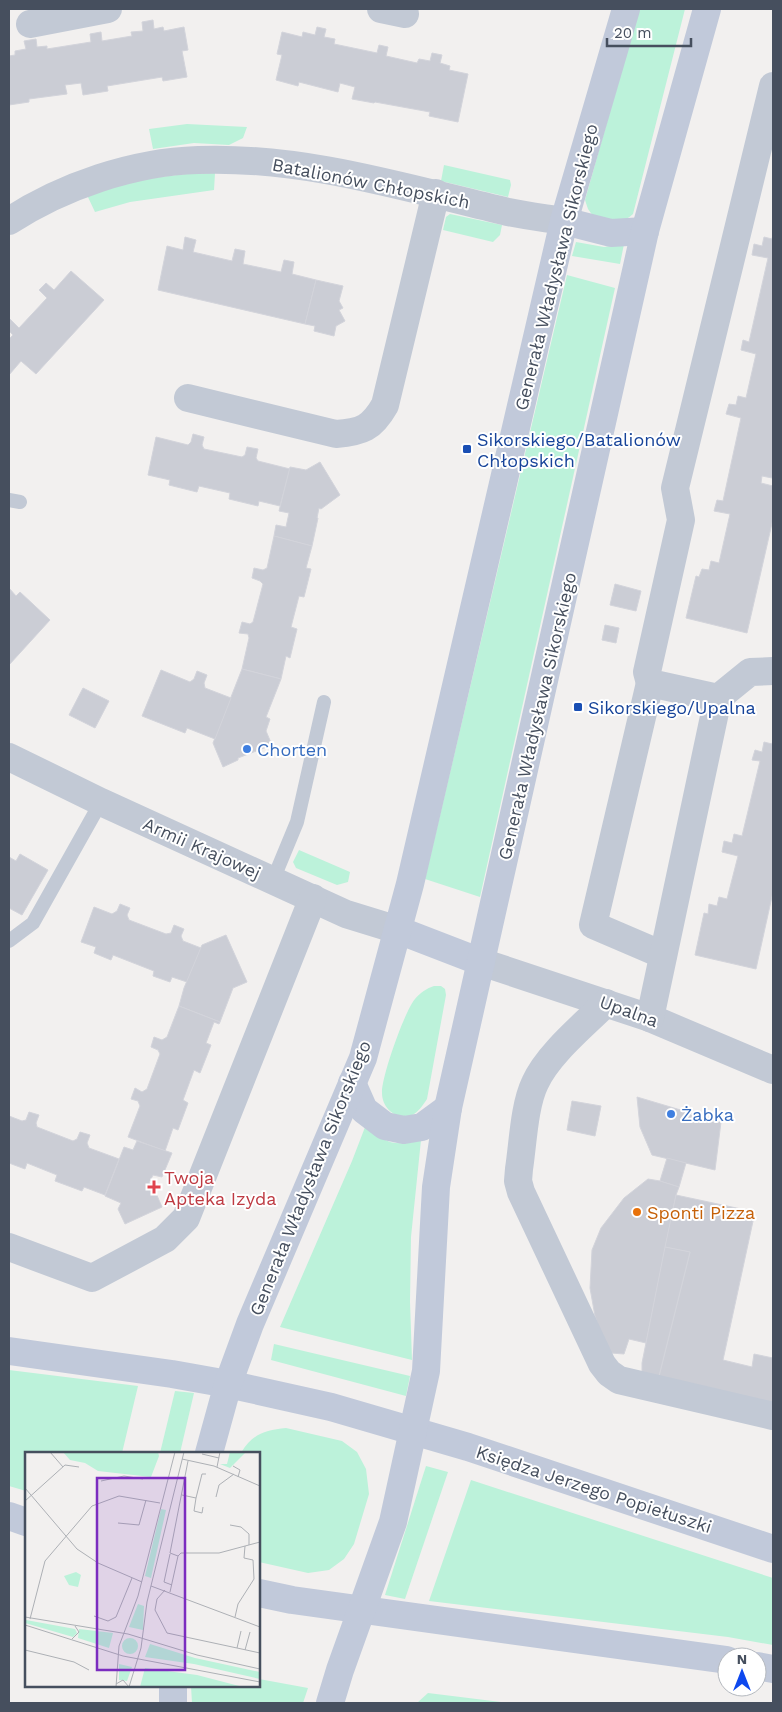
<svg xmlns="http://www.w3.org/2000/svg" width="782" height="1712" font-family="'Work Sans',sans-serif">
<rect width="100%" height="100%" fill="#f2f0ef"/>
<g fill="#bcf2da">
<path d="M639,9H685L633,214C617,228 611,222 593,216L588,209L585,200Z"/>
<path d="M187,124L247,127L243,138L229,145L194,143L153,149L149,129Z"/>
<path d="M444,165L510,180L511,185L508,197L441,181Z"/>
<path d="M215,173L214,190L130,202L95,212L87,195L136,180L185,174Z"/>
<path d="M450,214L502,225L500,235L493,242L443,230L446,217Z"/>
<path d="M576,242L604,247L624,244L620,264L572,256Z"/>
<path d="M567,275L615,288L480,897L425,879Z"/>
<path d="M299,850L350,872L348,882L337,885L296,868L293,862Z"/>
<path d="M434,986H441L445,989L446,995L427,1099C423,1105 420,1110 414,1114C399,1122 382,1110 382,1093C381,1078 405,1010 415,999C420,993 427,988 434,986Z"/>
<path d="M367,1122C380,1144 397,1147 421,1140L411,1237L410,1302L412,1360L280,1327L352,1161Z"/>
<path d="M274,1344L410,1376L406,1396L271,1360Z"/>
<path d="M9,1370L138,1386L122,1453H26V1491L9,1486Z"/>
<path d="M175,1391L194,1393L180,1453H160Z"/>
<path d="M286,1428L342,1441L357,1452L366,1469L369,1494L354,1544L344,1559L329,1570L308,1573L259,1562V1453H241C252,1434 265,1430 286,1428Z"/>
<path d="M426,1466L448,1472L405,1599L385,1595Z"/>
<path d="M471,1480L773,1578V1645L728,1637L429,1601Z"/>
<path d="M259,1679L308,1688L303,1703H192L191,1686H259Z"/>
<path d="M428,1693L509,1703H417Z"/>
</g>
<g fill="#cbcdd5" stroke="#d3d4db">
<path d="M153,20L154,29L163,27L164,31L184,27L188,50L182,51L187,77L163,81L162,77L107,86L108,91L83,95L81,83L65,85L67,94L29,99V102L9,105V56L15,55V51L26,49L24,41L36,39L37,47L47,46V49L91,42L90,34L101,32L102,41L132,36L131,32L143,31L142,22Z"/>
<path d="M317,27L326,29L324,37L335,39L334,44L377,53L379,45L388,47L386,56L417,63L419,59L430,61L432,53L442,55L440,63L450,66L449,70L468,74L458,122L429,116L430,112L375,102L374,103L352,99L355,87L340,83L338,92L299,82L298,86L276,80L282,55L277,54L282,32L302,37L303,32L315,35Z"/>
<path d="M773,234V474L772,478L762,476L761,483L773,486V519L747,633L686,618L696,576L699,577L702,569L709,570L711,561L719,563L730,514L714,511L717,500L723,501L741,418L726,414L729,404L736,405L738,396L746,398L756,354L741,350L743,340L749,342L768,258L752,255L754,244L762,246L764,237L772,239Z"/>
<path d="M185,237L196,240L193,252L232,261L235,249L245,251L243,264L281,272L284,260L294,262L292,274L316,280L305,324L158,290L167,246L183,250Z"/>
<path d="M71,271L104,300L36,374L21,361L9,375V339L13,335L9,331V321L10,319L19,328L47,298L39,290L46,283L54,290Z"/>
<path d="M316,280L343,286L339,301L343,308L339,310L345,321L336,326L334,336L314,331L315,326L305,324Z"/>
<path d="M193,434L204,437L202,445L204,449L242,457L245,455L247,447L258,449L256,458L258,461L290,469L280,506L259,501L258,506L229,499L230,493L199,486L197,492L169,485L170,480L148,475L156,437L188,445L191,442Z"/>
<path d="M320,462L340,495L321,509L319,508L317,518H318L312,546L274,536L276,525L286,527L289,513L279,511L290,467L306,470Z"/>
<path d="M274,536L312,546L306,568L311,569L304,597L299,596L291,627L297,629L290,658L286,656L281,679L242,669L249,638L248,634L239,633L242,622L250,624L253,622L263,584L260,581L252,578L254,568L263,570L267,568Z"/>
<path d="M615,584L641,591L636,611L610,605Z"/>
<path d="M9,588L16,596L20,592L50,620L9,665Z"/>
<path d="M605,625L619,628L616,643L602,640Z"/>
<path d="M242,669L281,679L266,717L270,719L266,731L272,745L238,758V760L223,767L213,743Z"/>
<path d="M161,670L190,682L194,679L197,671L207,675L204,683L205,688L231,698L215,739L187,728L185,733L142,716Z"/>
<path d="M83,688L109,701L95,728L69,715Z"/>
<path d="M773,740V892L756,969L695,955L704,913L708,914L709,904L717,906L719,897L727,899L738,856L722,852L724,841L732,843L734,834L742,836L760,761L752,760L755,750L762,752L764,742L772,744Z"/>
<path d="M20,854L48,870L22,915L9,908V857L16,861Z"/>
<path d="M120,904L130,908L127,915L129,920L166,934L171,933L174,925L184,929L181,936L183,941L201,948L187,982L172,977L170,982L153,976L154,971L113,955L111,960L94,953L96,947L81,942L94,907L112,914L117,911Z"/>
<path d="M226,935L247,982L233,988L220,1022L179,1006L184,988L202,945Z"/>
<path d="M179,1006L220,1022L219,1024L214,1022L206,1043L211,1045L200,1073L194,1070L183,1100L188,1103L178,1130L173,1128L165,1151L128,1137L140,1106L138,1101L131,1099L135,1088L142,1092L147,1089L160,1054L158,1050L151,1047L154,1037L162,1040L167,1037Z"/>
<path d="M637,1097L721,1122L715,1170L652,1155L640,1127Z"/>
<path d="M572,1101L601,1106L595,1136L567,1130Z"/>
<path d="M29,1112L39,1115L36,1123L37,1127L73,1141L77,1139L80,1132L90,1135L87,1143L89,1148L119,1159L105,1195L84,1187L82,1191L55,1181L57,1175L27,1163L25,1169L9,1163V1116L22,1121L26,1120Z"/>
<path d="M137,1141L172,1153L162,1177L153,1175L149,1183L152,1184L162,1207L125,1224L118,1209L121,1203L105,1196L124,1147L133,1150Z"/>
<path d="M667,1158L686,1163L679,1187L660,1181Z"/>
<path d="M648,1179L660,1181L679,1187L676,1195L646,1343L629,1339L624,1354L611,1353L599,1328L595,1316L590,1288L592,1250L601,1228L624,1198Z"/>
<path d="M676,1195L755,1212L723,1360L752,1367L754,1354L773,1358V1407L656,1388L690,1252L665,1247Z"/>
<path d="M665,1247L690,1252L656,1388L645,1378L642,1371V1363Z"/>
</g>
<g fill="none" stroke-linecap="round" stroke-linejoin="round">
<g stroke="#c2c9d5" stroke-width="14">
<path d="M9,500L20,502"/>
<path d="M273,880L297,822L324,702"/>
<path d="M9,941L33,923L101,802"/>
</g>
<g stroke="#c2c9d5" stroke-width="28">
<path d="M381,9L405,14"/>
<path d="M30,24L108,9"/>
<path d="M9,221C63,186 133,162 198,160C304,156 406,188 508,212C526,216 545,218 564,221"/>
<path d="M188,398L336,434C362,432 372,428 385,405L436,193"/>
<path d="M650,683L593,925L663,955"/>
<path d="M718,698L650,683L647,672L681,520L675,488L773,86"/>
<path d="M9,757L101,802L346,914L398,930"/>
<path d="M481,962L650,1018L773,1070"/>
<path d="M606,1003C584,1025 548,1054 535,1083C524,1106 523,1143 519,1169L518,1181L521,1192L602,1364L609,1373L619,1380L773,1416"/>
<path d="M650,1018L718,698L750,672L773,671"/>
<path d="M9,1247L92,1278L165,1239L186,1218L313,898"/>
</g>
<g stroke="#c1c9da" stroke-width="28">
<path d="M564,221L611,233L645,231"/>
<path d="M398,930L481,962"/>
<path d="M352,1083L364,1110L385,1126L404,1130L422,1127L448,1108"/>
<path d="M9,1351L172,1374L228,1384L331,1407L468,1447L773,1549"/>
<path d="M209,1453L228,1384L250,1324L363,1058L410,884L564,221L626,9"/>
<path d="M9,1516L26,1522"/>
<path d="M259,1593L292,1600L727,1660"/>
<path d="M757,1666L773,1669"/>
<path d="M173,1703V1686"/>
<path d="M330,1703L340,1670L393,1522L426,1371L436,1187L448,1108L645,231L707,9"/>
</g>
</g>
<g fill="#1a4fb4" stroke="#fff" stroke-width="2">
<rect x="462" y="444" width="10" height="10" rx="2.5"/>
<rect x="573" y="702" width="10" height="10" rx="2.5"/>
</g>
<g fill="#3f7fe0" stroke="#fff" stroke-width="2">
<circle cx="247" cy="749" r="5"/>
<circle cx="671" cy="1114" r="5"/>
</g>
<path fill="#e0444e" stroke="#fff" stroke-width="2" d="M151.5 1179.5h5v5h5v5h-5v5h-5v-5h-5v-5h5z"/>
<circle fill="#e8710a" stroke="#fff" stroke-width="2" cx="637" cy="1212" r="5"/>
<g text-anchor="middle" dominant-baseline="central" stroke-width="4" stroke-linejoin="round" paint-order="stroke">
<g font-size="18" fill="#464f5e" stroke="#fff">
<text transform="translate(371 183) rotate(11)">Batalionów Chłopskich</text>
<text transform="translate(556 267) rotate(-76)">Generała Władysława Sikorskiego</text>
<text transform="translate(537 716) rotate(-77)">Generała Władysława Sikorskiego</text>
<text transform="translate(202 848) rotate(24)">Armii Krajowej</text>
<text transform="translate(629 1011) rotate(20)">Upalna</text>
<text transform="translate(310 1178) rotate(-68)">Generała Władysława Sikorskiego</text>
<text transform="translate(594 1489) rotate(18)">Księdza Jerzego Popiełuszki</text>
</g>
<g font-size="18" fill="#164399" stroke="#fff" text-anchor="start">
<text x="477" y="439">Sikorskiego/Batalionów<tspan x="477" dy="21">Chłopskich</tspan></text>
<text x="588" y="707">Sikorskiego/Upalna</text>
</g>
<g font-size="18" fill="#366cbe" stroke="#fff" text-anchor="start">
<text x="257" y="749">Chorten</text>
<text x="681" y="1114">Żabka</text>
</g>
<g font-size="18" fill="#be3a42" stroke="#fff" text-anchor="start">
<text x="164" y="1177">Twoja<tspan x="164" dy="21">Apteka Izyda</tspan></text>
</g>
<g font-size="18" fill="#c56008" stroke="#fff" text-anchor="start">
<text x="647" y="1212">Sponti Pizza</text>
</g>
</g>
<g transform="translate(25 1452)">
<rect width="235" height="235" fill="#f2f0ef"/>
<path d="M38,0H133L134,4L126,25L73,19L60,11L45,8ZM205,0H221L205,16L195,12H202ZM136,57L141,58L126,126L120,124ZM51,120L56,123L53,135L44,133L39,124ZM113,152L119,154L118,178L104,175ZM1,168L50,177L52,181L48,185L0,171ZM54,177L88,181L84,196L53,186ZM97 194a8 8 0 1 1 16 0a8 8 0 1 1-16 0ZM125,192L170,206L235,220V227L169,212L120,205ZM94,212L107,215L102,229L94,228ZM120,216L172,223L218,235H115Z" fill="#bcf2da"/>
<path fill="none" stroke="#adb0b5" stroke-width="1" d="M25,0L38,15M177,2L194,6M157,7L189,14L235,34M208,14L215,18L213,25M192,15L195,0M76,29L99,24L118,27M0,36L52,97L73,111L117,130M157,43L171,46L177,22H181M191,45L194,33L209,22M171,46L169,59L177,61L178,55M0,49L40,13L54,15M93,71L114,73L121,48M205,73L216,75L224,82V93M145,102L139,130L147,133M153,104L145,101L163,9M126,134L235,175M140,138L132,147L130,158L142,181L212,196L216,179M145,140L153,104L156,101H194L235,90M69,164L83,169L91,165L107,126M0,165L103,182L172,203L235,217M210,165L213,152L229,127L228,108L219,106L220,94M5,167L20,109L67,54L94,44L135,51M0,173L98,204L235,230M47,187L54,180L50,174M212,196L235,201M0,198L49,210L64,218M220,198L225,180M91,232L98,228L104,235M91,235L94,194L113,144L150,0M104,235L116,196L122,150L159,0"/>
<path fill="#7b2cbf" fill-opacity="0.15" stroke="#7b2cbf" stroke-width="2.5" d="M72,26H160V218H72Z"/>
<rect width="235" height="235" fill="none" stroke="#464f5e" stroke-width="2.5"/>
</g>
<rect width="782" height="1712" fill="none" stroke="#464f5e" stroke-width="20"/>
<g transform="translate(742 1672)"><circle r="24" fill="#ffffff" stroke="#b5b9bf"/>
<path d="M0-4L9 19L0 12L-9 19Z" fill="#0e48ee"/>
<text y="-8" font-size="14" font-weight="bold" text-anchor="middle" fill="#464f5e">N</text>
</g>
<path d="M607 38v8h84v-8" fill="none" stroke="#464f5e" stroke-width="2.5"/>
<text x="614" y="38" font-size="15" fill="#464f5e" stroke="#ffffff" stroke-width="4" paint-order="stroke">20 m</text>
</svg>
